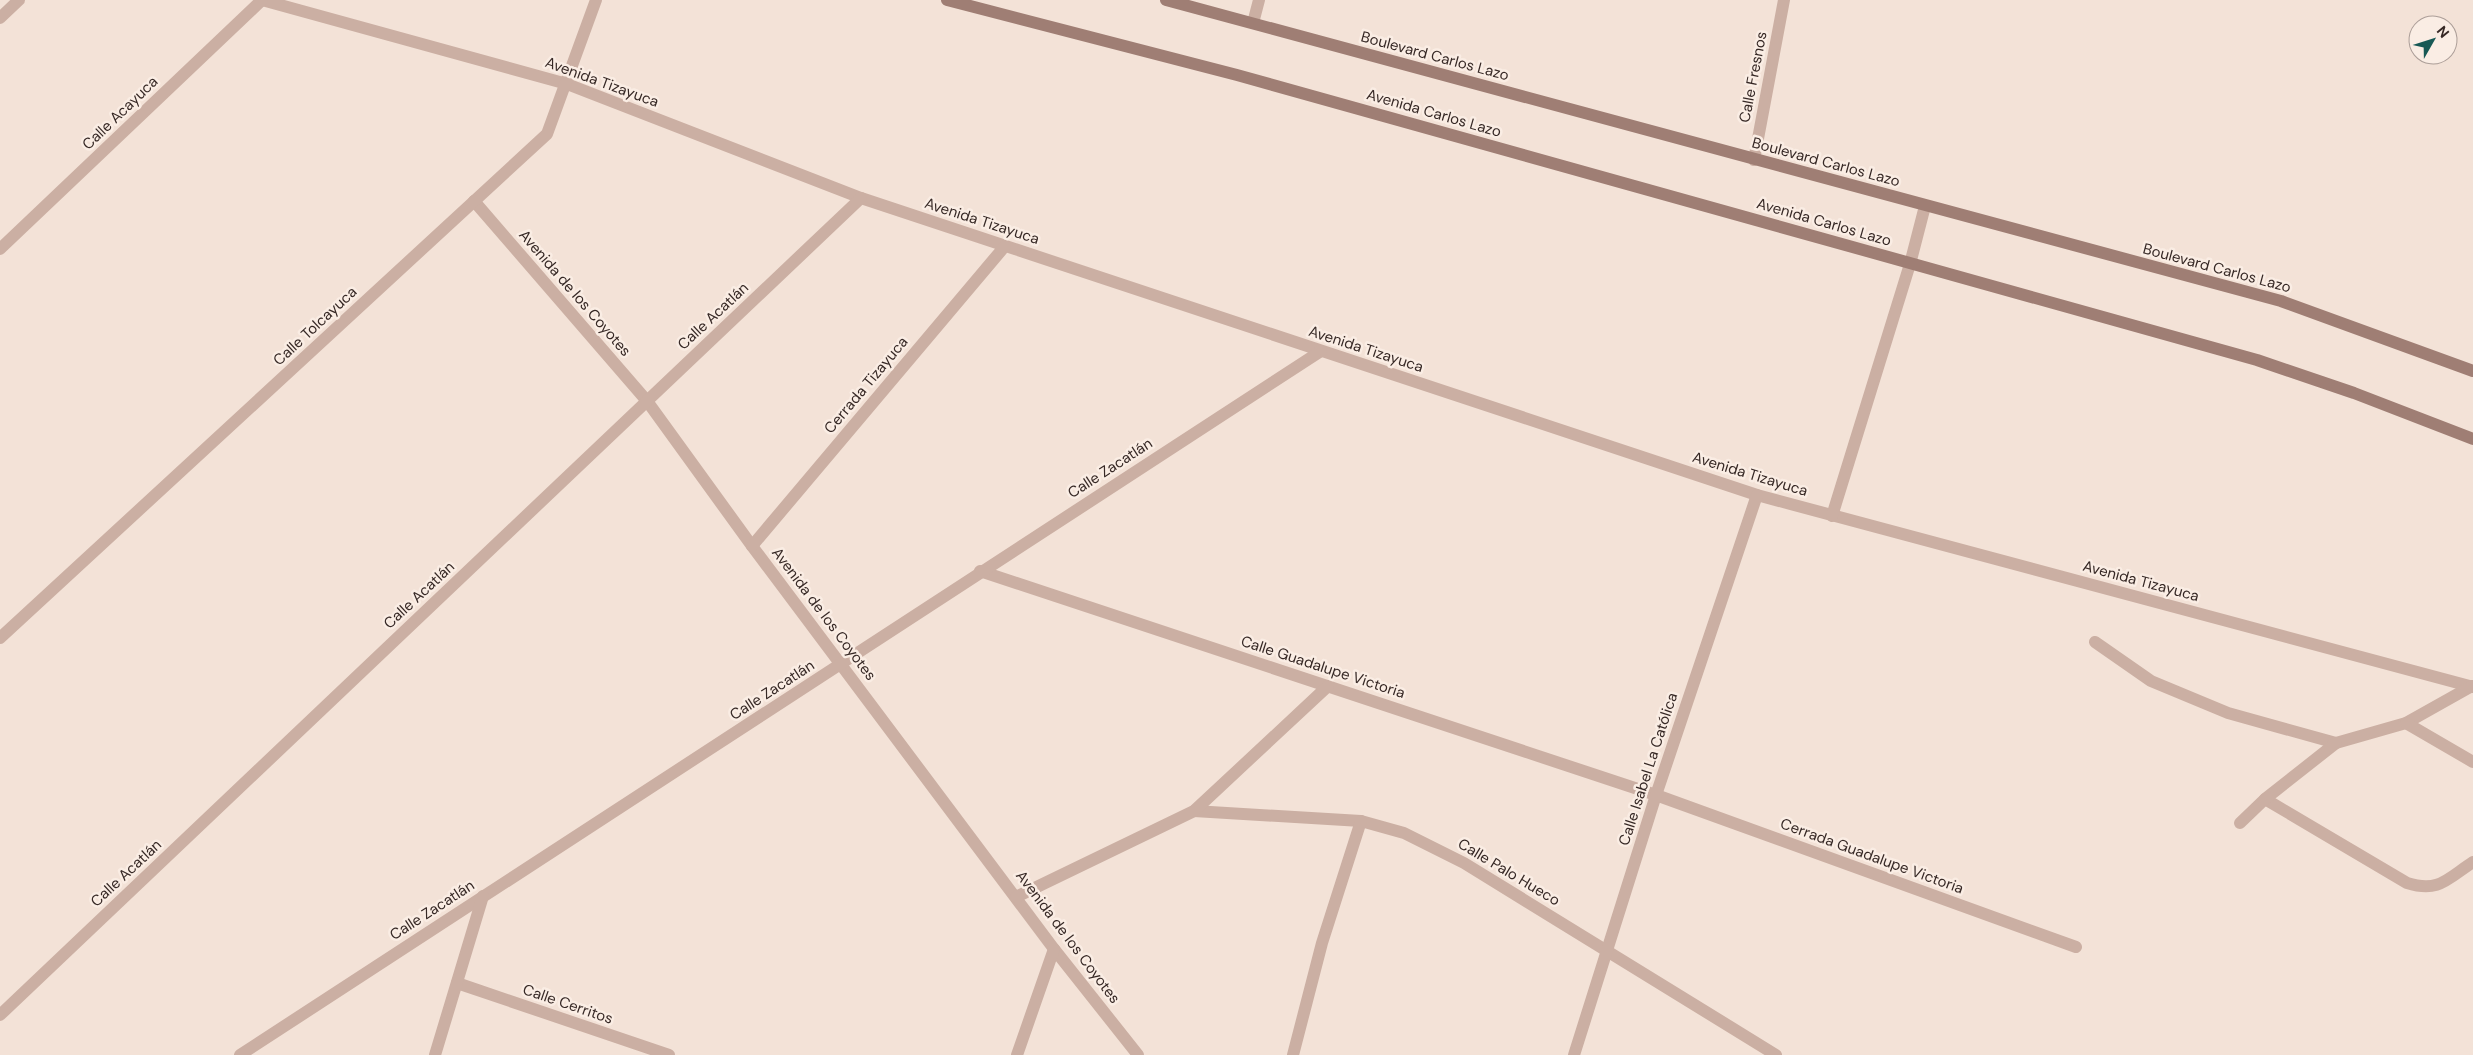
<svg xmlns="http://www.w3.org/2000/svg" width="2473" height="1055" font-family="'DM Sans',sans-serif">
<rect width="100%" height="100%" fill="#f3e2d7"/>
<g fill="none" stroke-linecap="round" stroke-linejoin="round">
<g stroke="#cbafa3" stroke-width="12">
<path d="M262,0L567,84L861,198L1757,495L2473,687"/>
<path d="M0,18L19,0"/>
<path d="M1253,23L1259,0"/>
<path d="M1754,160L1784,0"/>
<path d="M474,201L647,401L752,546L1054,949L1138,1055"/>
<path d="M0,249L262,0"/>
<path d="M1832,516L1910,264L1925,206"/>
<path d="M752,546L1005,246"/>
<path d="M980,571L1656,795L2076,947"/>
<path d="M0,638L547,134L596,0"/>
<path d="M2095,642L2151,681L2228,713L2336,743L2406,723L2472,686"/>
<path d="M2406,723L2473,762"/>
<path d="M2265,799L2407,883C2439,893 2447,879 2473,862"/>
<path d="M1194,811L1361,821L1404,833L1464,863L1776,1055"/>
<path d="M2240,823L2265,799L2336,743"/>
<path d="M1016,897L1194,811L1328,686"/>
<path d="M457,983L669,1055"/>
<path d="M0,1015L861,198"/>
<path d="M240,1055L1321,351"/>
<path d="M435,1055L483,896"/>
<path d="M1017,1055L1054,949"/>
<path d="M1293,1055L1322,943L1361,821"/>
<path d="M1574,1055L1656,795L1757,495"/>
</g>
<g stroke="#9f7e74" stroke-width="12">
<path d="M947,0L1237,75L2257,360L2354,393L2473,439"/>
<path d="M1166,0L2281,301L2473,371"/>
</g>
</g>
<g text-anchor="middle" dominant-baseline="central" stroke-width="5" stroke-linejoin="round" paint-order="stroke">
<g font-size="15" fill="#362825" stroke="#faede4">
<text transform="translate(1435 56) rotate(15)">Boulevard Carlos Lazo</text>
<text transform="translate(1753 77) rotate(-79)">Calle Fresnos</text>
<text transform="translate(602 82) rotate(20)">Avenida Tizayuca</text>
<text transform="translate(120 113) rotate(-44)">Calle Acayuca</text>
<text transform="translate(1434 113) rotate(16)">Avenida Carlos Lazo</text>
<text transform="translate(1826 162) rotate(15)">Boulevard Carlos Lazo</text>
<text transform="translate(982 221) rotate(18)">Avenida Tizayuca</text>
<text transform="translate(1824 222) rotate(16)">Avenida Carlos Lazo</text>
<text transform="translate(2217 268) rotate(15)">Boulevard Carlos Lazo</text>
<text transform="translate(575 293) rotate(49)">Avenida de los Coyotes</text>
<text transform="translate(713 316) rotate(-43)">Calle Acatlán</text>
<text transform="translate(315 326) rotate(-43)">Calle Tolcayuca</text>
<text transform="translate(1366 349) rotate(18)">Avenida Tizayuca</text>
<text transform="translate(866 385) rotate(-50)">Cerrada Tizayuca</text>
<text transform="translate(1110 468) rotate(-33)">Calle Zacatlán</text>
<text transform="translate(1750 474) rotate(17)">Avenida Tizayuca</text>
<text transform="translate(2141 581) rotate(15)">Avenida Tizayuca</text>
<text transform="translate(419 595) rotate(-43)">Calle Acatlán</text>
<text transform="translate(824 614) rotate(53)">Avenida de los Coyotes</text>
<text transform="translate(1323 667) rotate(18)">Calle Guadalupe Victoria</text>
<text transform="translate(772 690) rotate(-33)">Calle Zacatlán</text>
<text transform="translate(1648 769) rotate(-72)">Calle Isabel La Católica</text>
<text transform="translate(1872 856) rotate(20)">Cerrada Guadalupe Victoria</text>
<text transform="translate(1509 872) rotate(31)">Calle Palo Hueco</text>
<text transform="translate(126 873) rotate(-43)">Calle Acatlán</text>
<text transform="translate(432 910) rotate(-33)">Calle Zacatlán</text>
<text transform="translate(1068 937) rotate(53)">Avenida de los Coyotes</text>
<text transform="translate(568 1004) rotate(19)">Calle Cerritos</text>
</g>
</g>
<g transform="translate(2433 40) rotate(51)"><circle r="24" fill="#faede4" stroke="#ac9e98"/>
<path d="M0-4L9 19L0 12L-9 19Z" fill="#185955"/>
<text y="-8" font-size="14" font-weight="bold" text-anchor="middle" fill="#362825">N</text>
</g>
</svg>
